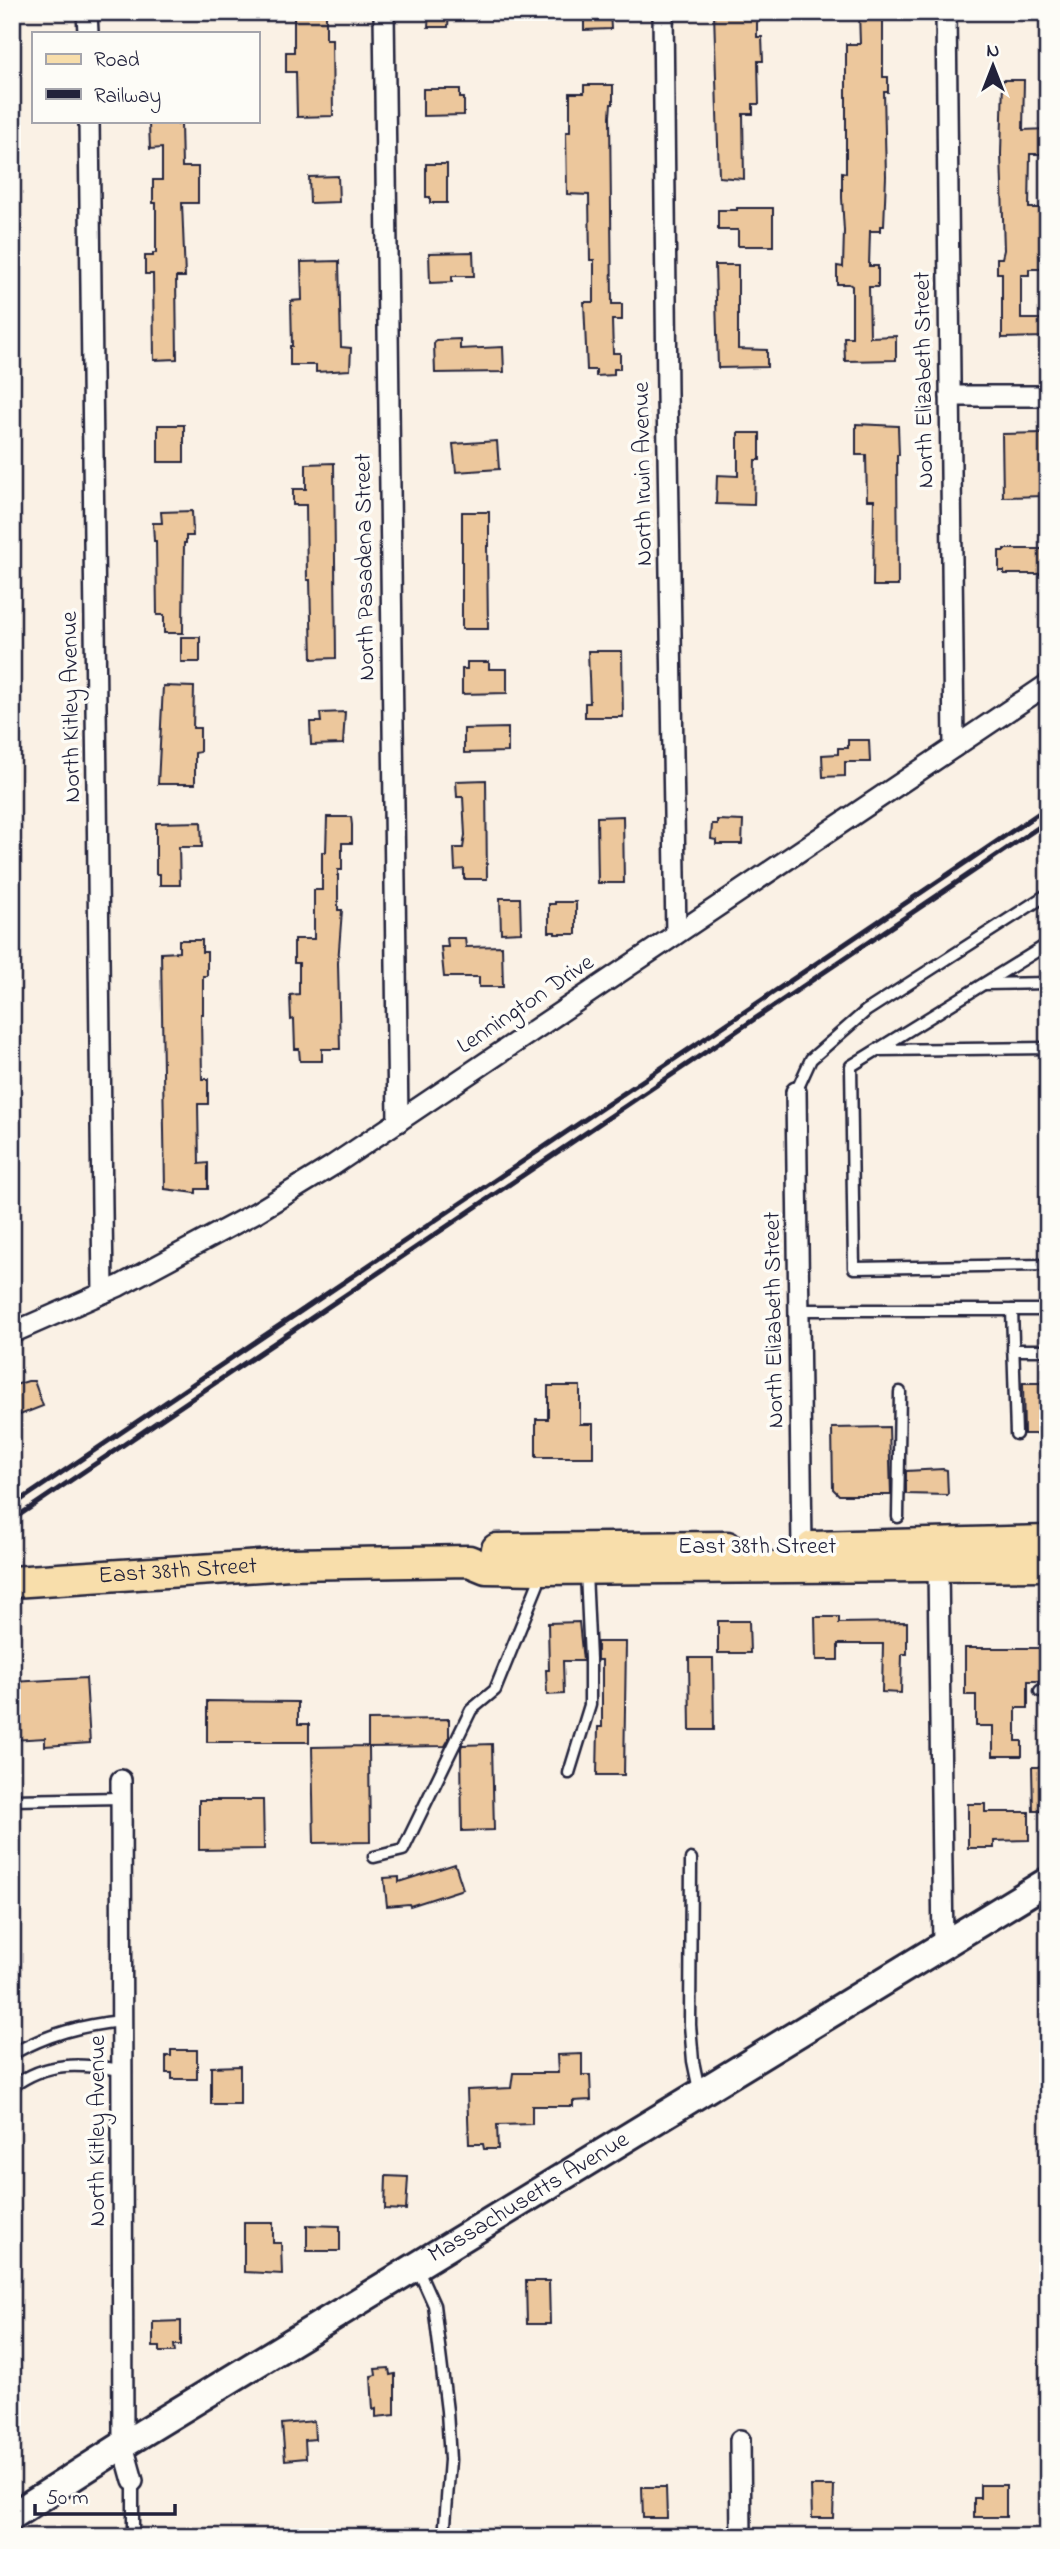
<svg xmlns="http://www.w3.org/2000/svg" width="1060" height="2549" font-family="'Indie Flower',sans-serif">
<rect width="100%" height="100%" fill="#faf1e5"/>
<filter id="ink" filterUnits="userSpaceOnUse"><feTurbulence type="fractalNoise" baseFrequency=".0143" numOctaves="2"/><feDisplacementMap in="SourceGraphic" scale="14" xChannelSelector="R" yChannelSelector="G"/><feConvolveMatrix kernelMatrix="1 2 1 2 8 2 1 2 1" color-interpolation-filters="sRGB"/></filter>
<g filter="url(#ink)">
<g fill="#ecc79c" stroke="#22223b" stroke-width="2">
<path d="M294,12H326V39H332L333,116L297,117L296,72H286V52H294Z"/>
<path d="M429,12H449L448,27H428Z"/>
<path d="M584,12H610L611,29L584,30Z"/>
<path d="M714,12H757V37H762L763,61H758L759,104H753V114H743L744,179L719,177Z"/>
<path d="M859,12H883V77H888V92H884L886,176L884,226H880V231H870L869,266H878V287H869L870,337L896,336V360L845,361L844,337H852V286L849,284H837V266L843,267L844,231L842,198V172L846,173V44H860Z"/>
<path d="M1003,80H1024L1023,130L1047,129L1048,154H1030L1029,208H1048V269H1029V275H1021V319H1048V337L1002,338V273H997V258H1002L1004,250L1001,154Z"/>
<path d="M584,85H613V104H611L610,116L612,304H622V320H612L613,353H620V369H614V375L596,376V370H587L584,302H594V260H590L589,195L567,194L566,132H570V93H584Z"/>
<path d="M423,89H460V98H464V115L423,116Z"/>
<path d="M149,124H181L182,167H198V203H182L185,277H176L177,359L154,360L153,274H145V256H153V253H156V203H153V180H162V148L150,149Z"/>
<path d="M426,164H447V203H430V197H426Z"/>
<path d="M338,176L339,202L310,203L309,177Z"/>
<path d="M737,208H773V246H738V230H718V210H737Z"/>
<path d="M473,252L474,276H452V282L430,283L429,253Z"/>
<path d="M339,261L341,347L351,348L350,370L316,372V365H290V346H292L291,301L302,300L301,262Z"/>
<path d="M715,265H738V349L767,350V367L718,368Z"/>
<path d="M460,339V349L503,347L504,372L435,373L434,344L436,340Z"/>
<path d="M856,424L898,426L899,455H897L898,586H873L874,500H867L866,455H856Z"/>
<rect x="158" y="425" width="26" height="37"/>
<path d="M738,433H760V460H755L754,505L716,504L717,475L738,476Z"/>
<path d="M1043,433L1044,496L1003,497L1002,434Z"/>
<path d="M497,441L499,469L456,472L453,444Z"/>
<path d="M334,463L336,658L312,659L310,580H307L306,505H293V489H306V464Z"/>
<path d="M192,511L193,536H186V543H184L183,633H164V615H157L156,541H154L153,523H162L161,512Z"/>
<path d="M462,512H489V546H487L488,629H462Z"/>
<path d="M1004,549H1047L1046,574H1004V571H999V551H1004Z"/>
<rect x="181" y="637" width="19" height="25"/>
<path d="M588,651H622L623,717H585V703H590Z"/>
<path d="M467,662H489V669H507V693L462,694V669H467Z"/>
<path d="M163,686L194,687L193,728H200V752L195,753V784H158Z"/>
<path d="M345,712L343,744L311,745L310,722H321L320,713Z"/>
<path d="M508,728V752L464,753V729Z"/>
<path d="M848,740H869L870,762H845V776L823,777L822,755L838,754V748H848Z"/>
<path d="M486,780L487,879H464V869L455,870L454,848H463L465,835L463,797H457L456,781Z"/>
<path d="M623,816L624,883H598L597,817Z"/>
<path d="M327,817H351L352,825V843H342V870H338V910H342L338,963L340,1049H322V1061H300L299,1049H295L294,1019L291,1020L290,995L299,994V963H294V939H314V890H322V852H326Z"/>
<path d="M717,820L743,821L742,844H716V840L711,839L712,824H717Z"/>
<path d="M201,822L202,847H179L180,885H160V874H156V823Z"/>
<path d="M500,898H520L521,932L501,933Z"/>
<path d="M555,902H576V934H555V932H549V904H555Z"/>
<path d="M447,938H465L466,947L502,946L503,987H479V977H444L441,947H448Z"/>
<path d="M179,940H202V952H207V976H203V1014H201L202,1079H208V1104H198L199,1164L208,1163V1189H196V1193L165,1189L161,953L179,952Z"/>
<path d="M28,1381H34L43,1406L12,1418V1386Z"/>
<path d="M1023,1383H1048V1434H1024Z"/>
<path d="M548,1386H580V1424H593V1457H536V1419H548Z"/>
<path d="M889,1427L891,1495H839L833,1489L832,1428Z"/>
<path d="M943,1469L947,1470L948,1495L906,1494V1471Z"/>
<path d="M815,1617H839V1623L907,1622V1654H902L901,1693L882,1692L883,1644H838V1660H816Z"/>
<path d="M718,1621H749L750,1653H718Z"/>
<path d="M579,1622L583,1661H563L564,1694L547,1695L546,1670H549L548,1623Z"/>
<path d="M597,1642H626L624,1775H597L598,1727H602V1660H597Z"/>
<path d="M965,1648H1048V1681H1028V1708H1016V1741H1022V1756H993V1726H976V1695H965Z"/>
<path d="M689,1658H713L714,1730H690Z"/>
<path d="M86,1678L90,1743L45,1746V1738L12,1740V1682Z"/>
<path d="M207,1701L298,1702V1724H309V1742H207Z"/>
<path d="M449,1719V1739L445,1746L369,1747L370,1842L314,1843L312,1747L368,1746V1720Z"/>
<path d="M492,1744L494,1830L462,1831L461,1748L462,1745Z"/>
<path d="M1032,1767H1048V1811H1033Z"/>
<path d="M199,1800H263L264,1849L199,1850Z"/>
<path d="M968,1804H985V1812H1029V1840L994,1841V1848H968Z"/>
<path d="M455,1864L463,1889L410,1906L409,1904L387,1906L384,1878L399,1877V1882Z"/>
<path d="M171,2050H197V2079H172V2073H166V2056H171Z"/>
<path d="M582,2054V2075H590L591,2100L573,2101V2106H532V2124L497,2125L498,2149H484L483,2144H469L467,2090L511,2088L513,2073H558L557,2055Z"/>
<path d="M240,2066V2104H211V2067Z"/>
<path d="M386,2176L408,2177L406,2210L385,2209Z"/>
<path d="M244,2222H273V2243H281L282,2274L244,2272Z"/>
<path d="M307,2225L340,2226V2251H307Z"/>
<path d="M526,2281H549L550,2324H527Z"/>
<path d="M181,2321V2345H174L175,2352H160V2347H153V2322Z"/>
<path d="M389,2368L390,2375L395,2374V2415L376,2417V2409L373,2410L371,2376L376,2375L375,2369Z"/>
<path d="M314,2421L315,2439L305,2440L306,2458L285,2460L282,2424Z"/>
<path d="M980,2485H1006V2517H974V2498H980Z"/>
<path d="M811,2486H834L833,2518H812Z"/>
<path d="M642,2487H666L667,2518H643Z"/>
</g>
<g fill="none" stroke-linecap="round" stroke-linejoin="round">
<defs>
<g id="lane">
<path d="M1048,944L851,1066L854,1268L1048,1265"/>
<path d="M985,984L1048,983"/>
<path d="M878,1050L1048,1048"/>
<path d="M796,1092L811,1059L866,1011L1048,894"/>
<path d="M800,1310H1048"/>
<path d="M1012,1310L1016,1434"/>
<path d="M1013,1350H1048"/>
<path d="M898,1517L900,1392"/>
<path d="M1040,1691H1048"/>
<path d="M569,1773L590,1705V1659L586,1573"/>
<path d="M12,1800L121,1798"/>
<path d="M374,1857L403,1850L471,1710L495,1690L538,1584V1573"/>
<path d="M691,1859L690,2025L693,2061L699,2090"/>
<path d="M12,2054C48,2034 82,2025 122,2021"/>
<path d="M12,2087C48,2060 80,2064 122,2070"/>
<path d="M417,2267L434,2305L447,2411L450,2460L444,2537"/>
<path d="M133,2481V2537"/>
</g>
<g id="street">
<path d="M87,12L88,33"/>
<path d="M384,12L398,1122"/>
<path d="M663,12L667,393L676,934"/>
<path d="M946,12L954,747"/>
<path d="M89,121L103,1293"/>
<path d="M950,396H1048"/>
<path d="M796,1092L802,1547"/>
<path d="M12,1333L119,1286L257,1212L332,1166L1048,684"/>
<path d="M938,1567L943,1946"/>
<path d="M121,1780L123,2445L133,2481"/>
<path d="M740,2440L741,2537"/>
</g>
<g id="secondary">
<path id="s1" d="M12,2516L123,2445L1048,1881"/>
</g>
<g id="primary">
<path d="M812,1547L1048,1541"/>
<path d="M497,1549L727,1547"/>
<path id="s2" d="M12,1582L290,1564L469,1561L486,1568L538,1569L1048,1565"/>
</g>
</defs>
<use href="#lane" stroke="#22223b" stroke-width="15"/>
<use href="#street" stroke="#22223b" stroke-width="24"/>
<use href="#secondary" stroke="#22223b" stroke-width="32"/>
<use href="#primary" stroke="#22223b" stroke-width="35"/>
<use href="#lane" stroke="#fdfcf7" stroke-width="10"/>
<use href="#street" stroke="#fdfcf7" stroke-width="19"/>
<use href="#secondary" stroke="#fdfcf7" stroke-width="26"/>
<use href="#primary" stroke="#f8deab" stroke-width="30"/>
<g stroke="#22223b" stroke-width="5">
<path d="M12,1506L1048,807"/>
<path d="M12,1520L1048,821"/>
</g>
</g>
</g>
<g text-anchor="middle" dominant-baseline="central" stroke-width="7" stroke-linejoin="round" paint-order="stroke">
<g font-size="24" fill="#22223b" stroke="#fdfcf7">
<text transform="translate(925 380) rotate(-91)">North Elizabeth Street</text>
<text transform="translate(644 474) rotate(-91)">North Irwin Avenue</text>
<text transform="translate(366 567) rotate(-91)">North Pasadena Street</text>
<text transform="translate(72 707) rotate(-91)">North Kitley Avenue</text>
<text transform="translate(526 1005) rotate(-34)">Lennington Drive</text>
<text transform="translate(775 1320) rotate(-91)">North Elizabeth Street</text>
<text x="757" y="1547">East 38th Street</text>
<text stroke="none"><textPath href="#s2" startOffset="166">East 38th Street</textPath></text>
<text transform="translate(98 2131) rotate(-90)">North Kitley Avenue</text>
<text stroke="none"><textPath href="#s1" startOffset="607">Massachusetts Avenue</textPath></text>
</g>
</g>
<rect width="1060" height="2549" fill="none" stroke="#fdfcf7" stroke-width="42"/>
<rect x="21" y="21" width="1018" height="2507" fill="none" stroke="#22223b" stroke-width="2.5" filter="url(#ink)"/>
<rect x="32" y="32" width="228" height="91" fill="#fdfcf7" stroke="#a5a5ac" stroke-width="2"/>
<rect x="46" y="54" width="35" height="10" fill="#f8deab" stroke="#a5a5ac" stroke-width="2"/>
<text x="94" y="66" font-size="21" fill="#22223b">Road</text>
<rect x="46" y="89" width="35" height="10" fill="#22223b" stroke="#a5a5ac" stroke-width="2"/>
<text x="94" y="102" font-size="21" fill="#22223b">Railway</text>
<g transform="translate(993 66)" stroke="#fdfcf7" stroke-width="5" paint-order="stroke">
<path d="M0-5L12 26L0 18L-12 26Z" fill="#22223b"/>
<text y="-10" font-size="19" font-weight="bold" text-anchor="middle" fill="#22223b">N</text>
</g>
<path d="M35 2504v10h140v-10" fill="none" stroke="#22223b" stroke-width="3.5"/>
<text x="46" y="2504" font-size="21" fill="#22223b" stroke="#fdfcf7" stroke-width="5" paint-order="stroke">50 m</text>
</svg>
